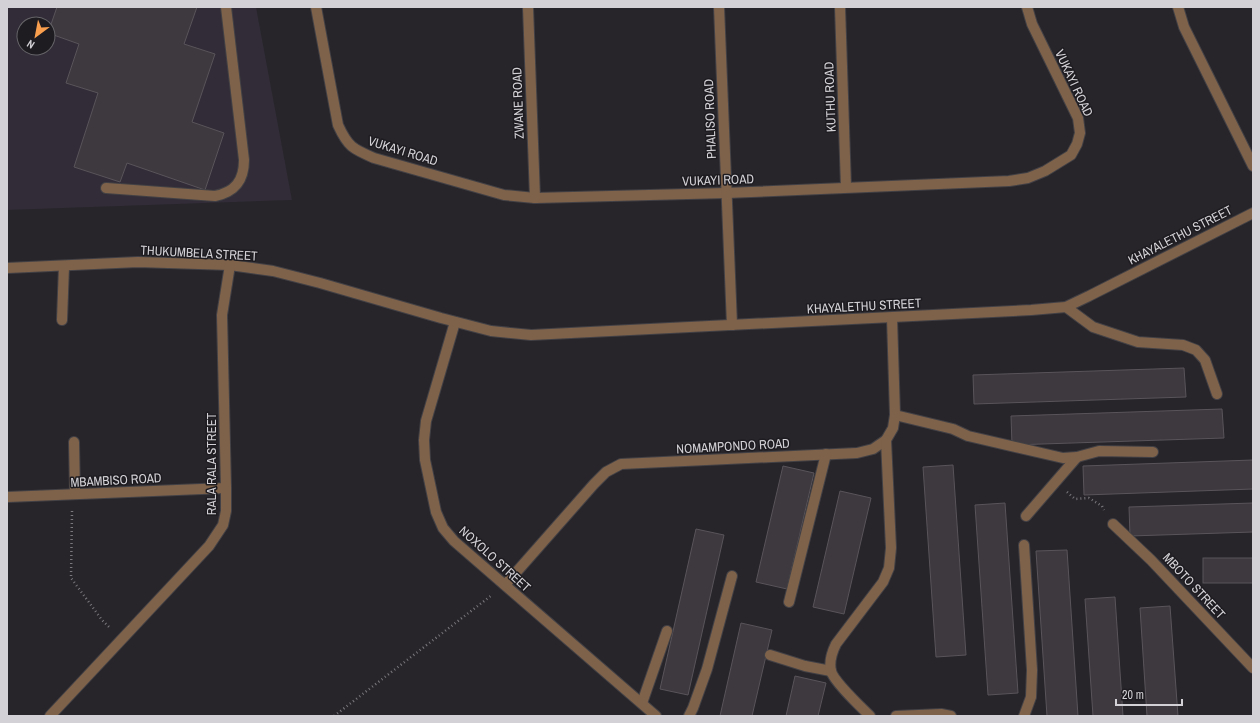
<svg xmlns="http://www.w3.org/2000/svg" width="1260" height="723" font-family="'Archivo Narrow',sans-serif">
<rect width="100%" height="100%" fill="#27252a"/>
<path fill="#312c37" fill-rule="evenodd" d="M7,7H256L292,200L7,210ZM24,24H48V48H24Z"/>
<g fill="#3d393e" stroke="#59545a">
<path d="M57,7H197L184,44L215,54L192,122L224,133L205,190L127,163L120,182L74,167L98,93L66,83L79,44L48,33Z"/>
<path d="M1184,368L1186,397L974,404L973,375Z"/>
<path d="M1222,409L1224,438L1012,445L1011,416Z"/>
<path d="M1253,460V489L1084,495L1083,466Z"/>
<path d="M953,465L966,655L936,657L923,467Z"/>
<path d="M783,466L814,473L787,589L756,582Z"/>
<path d="M840,491L871,498L844,614L813,607Z"/>
<path d="M1005,503L1018,693L988,695L975,505Z"/>
<path d="M1253,503V532L1130,536L1129,507Z"/>
<path d="M696,529L724,535L688,695L660,689Z"/>
<path d="M1067,550L1078,716H1047L1036,551Z"/>
<rect x="1203" y="558" width="50" height="25"/>
<path d="M1115,597L1123,716H1093L1085,599Z"/>
<path d="M1170,606L1178,716H1147L1140,608Z"/>
<path d="M741,623L772,630L752,716H720Z"/>
<path d="M795,676L826,683L818,716H786Z"/>
</g>
<g fill="none" stroke-linecap="round" stroke-linejoin="round">
<defs>
<g id="minor">
<path d="M316,7L338,125C348,147 353,149 374,158L504,195L535,198L726,193L1009,181L1028,178L1045,171L1071,155L1077,144L1080,133L1078,118L1032,24L1027,7"/>
<path d="M528,7L535,198"/>
<path d="M719,7L732,325"/>
<path d="M840,7L846,187"/>
<path d="M1178,7L1184,27L1253,166"/>
<path d="M106,188L215,196C235,192 244,181 244,160L226,7"/>
<path d="M7,268L138,262L230,265L273,271L320,283L441,318L491,331L531,335L1031,310L1066,307L1089,296L1253,213"/>
<path d="M1066,307L1093,327L1138,342L1183,345L1196,350L1205,360L1217,394"/>
<path d="M62,320L64,266"/>
<path d="M455,322L426,421L424,440L425,460L436,512L443,528L454,541L656,716"/>
<path d="M895,415L953,429L968,436L1063,458L1077,457L1099,451L1153,452"/>
<path d="M74,442L75,494"/>
<path d="M7,497L226,488"/>
<path d="M1026,516L1077,457"/>
<path d="M1113,524L1151,560L1253,668"/>
<path d="M505,585L594,484L606,472L621,464L857,453L873,449L886,440L893,428L895,415L892,318"/>
<path d="M789,602L826,454"/>
<path d="M770,655L805,666L831,671"/>
<path d="M642,703L667,631"/>
<path d="M50,716L209,546L223,525L226,511V488L222,315L230,265"/>
<path d="M689,716L693,708L707,669L732,576"/>
<path d="M870,716C861,707 834,682 831,671C829,662 832,652 836,644L883,582L889,568L891,548L886,440"/>
<path d="M896,716L941,714L951,716"/>
<path d="M1024,716L1031,697L1032,670L1024,545"/>
</g>
</defs>
<use href="#minor" stroke="#434145" stroke-width="12"/>
<g stroke="#7a787d" stroke-width="2.5" stroke-dasharray="1 3" stroke-linecap="butt">
<path d="M1067,492L1075,499L1089,498L1102,506L1104,510"/>
<path d="M72,511L71,578L102,620L110,628"/>
<path d="M334,716L492,595"/>
</g>
<use href="#minor" stroke="#7f624a" stroke-width="10"/>
</g>
<g text-anchor="middle" dominant-baseline="central" stroke-width="3" stroke-linejoin="round" paint-order="stroke">
<g font-size="13" fill="#d3d1d5" stroke="#1e1c20">
<text transform="translate(1074 83) rotate(65)">VUKAYI ROAD</text>
<text transform="translate(830 97) rotate(-92)">KUTHU ROAD</text>
<text transform="translate(518 103) rotate(-92)">ZWANE ROAD</text>
<text transform="translate(710 119) rotate(-92)">PHALISO ROAD</text>
<text transform="translate(403 151) rotate(17)">VUKAYI ROAD</text>
<text transform="translate(718 180) rotate(-2)">VUKAYI ROAD</text>
<text transform="translate(1180 235) rotate(-27)">KHAYALETHU STREET</text>
<text transform="translate(199 253) rotate(3)">THUKUMBELA STREET</text>
<text transform="translate(864 306) rotate(-3)">KHAYALETHU STREET</text>
<text transform="translate(733 446) rotate(-3)">NOMAMPONDO ROAD</text>
<text transform="translate(211 464) rotate(-90)">RALA RALA STREET</text>
<text transform="translate(116 480) rotate(-3)">MBAMBISO ROAD</text>
<text transform="translate(495 559) rotate(42)">NOXOLO STREET</text>
<text transform="translate(1194 586) rotate(47)">MBOTO STREET</text>
</g>
</g>
<rect width="1260" height="723" fill="none" stroke="#d3d1d5" stroke-width="16"/>
<g transform="translate(36 36) rotate(212)"><circle r="19" fill="#1e1c20" stroke="#666468"/>
<path d="M0-3L7 15L0 10L-7 15Z" fill="#fa9f4e"/>
<text y="-6" font-size="11" font-weight="bold" text-anchor="middle" fill="#d3d1d5">N</text>
</g>
<path d="M1116 699v6h66v-6" fill="none" stroke="#d3d1d5" stroke-width="2"/>
<text x="1122" y="699" font-size="12" fill="#d3d1d5" stroke="#1e1c20" stroke-width="3" paint-order="stroke">20 m</text>
</svg>
